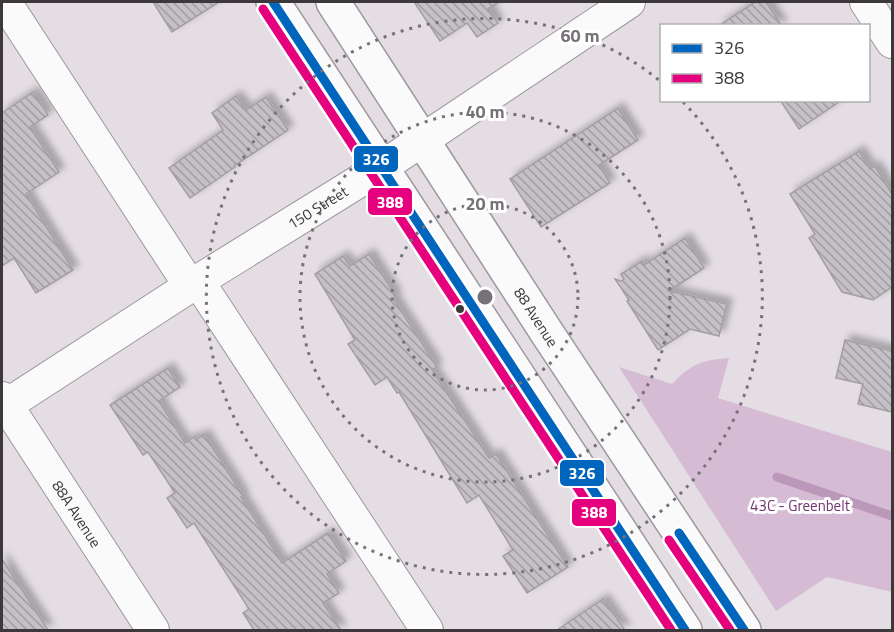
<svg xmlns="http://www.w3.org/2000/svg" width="894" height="632" font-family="'Titillium Web',sans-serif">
<defs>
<pattern id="building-back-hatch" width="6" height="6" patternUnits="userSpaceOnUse" patternTransform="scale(1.5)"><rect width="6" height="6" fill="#c5c0c5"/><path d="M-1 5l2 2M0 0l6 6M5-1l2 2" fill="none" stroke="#a19da1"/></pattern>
<filter id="shadow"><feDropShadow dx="5.5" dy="-5.5" stdDeviation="3" flood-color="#0004"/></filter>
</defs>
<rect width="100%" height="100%" fill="#e4dee4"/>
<path fill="#d6bbd5" d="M729,358L718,398L892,452V592L827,577L776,611L619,367L672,384C691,364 702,360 729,358Z"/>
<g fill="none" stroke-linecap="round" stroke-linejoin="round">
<path stroke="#bb98ba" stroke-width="9" d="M777,477L892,516"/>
</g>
<g fill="url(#building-back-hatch)" stroke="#a39ea2" stroke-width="1.5" filter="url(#shadow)">
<path d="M153,2H219L172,32Z"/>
<path d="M414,2H499L488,9L498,23L477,37L467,23L440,41Z"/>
<path d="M755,2H766L782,26H718Z"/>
<path d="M33,92L48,115L30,127L59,172L26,194L73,270L36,293L14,258L2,266V113Z"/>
<path d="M236,96L246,110L266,97L288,130L234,166L235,167L190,198L169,168L223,130L212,113Z"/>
<path d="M780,100H842L799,129Z"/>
<path d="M618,108L638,140L599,165L610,183L541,227L510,179Z"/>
<path d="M859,151L870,169L875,166L892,194V287L873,300L842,292L809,238L815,234L790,194Z"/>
<path d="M685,238L704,268L669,291L727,304L719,336L690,329L658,350L627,301L629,300L615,279L621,281L624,279L621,274L642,261L644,265Z"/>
<path d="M369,254L396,296L393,298L437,367L432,370L489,458L496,454L568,567L527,593L503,556L513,550L479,495L467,503L399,392L397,393L387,377L375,385L348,344L355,340L315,274L343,256L350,266Z"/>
<path d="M845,340L892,351V412L858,404L863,384L836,378Z"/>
<path d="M168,368L180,387L159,401L185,443L194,437L196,440L204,434L243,496L241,497L282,563L328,533L346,561L327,574L339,593L323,603L341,630H254L243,613L249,609L194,523L187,528L167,498L175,493L148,452L143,455L110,405Z"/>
<path d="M2,559L48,630H2Z"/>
<path d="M603,599L625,630H557Z"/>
</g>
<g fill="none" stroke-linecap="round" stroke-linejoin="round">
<defs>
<g id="minor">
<path d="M5,2L190,286"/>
<path d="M866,2L892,42"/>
<path d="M198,281L427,630"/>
<path id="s1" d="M2,398L153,630"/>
<path id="s2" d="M2,408L198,281L382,167L629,2"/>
</g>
<g id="major">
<path d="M273,2L685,630"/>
<path id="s3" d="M333,2L547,333L744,630"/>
</g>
</defs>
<use href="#minor" stroke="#9c989c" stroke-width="34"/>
<use href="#major" stroke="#9c989c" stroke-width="36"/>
<use href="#minor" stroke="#fbfafb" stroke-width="32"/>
<use href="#major" stroke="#fbfafb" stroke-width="33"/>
<defs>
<g id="bus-1">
<path d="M273,2L685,630"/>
<path d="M679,533L744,630"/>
</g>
<g id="bus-2">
<path d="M263,9L671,630"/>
<path d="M669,540L730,630"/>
</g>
</defs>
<use href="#bus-1" stroke="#fff" stroke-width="14"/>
<use href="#bus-2" stroke="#fff" stroke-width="14"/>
<use href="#bus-1" stroke="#0065bd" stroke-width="9"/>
<use href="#bus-2" stroke="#e5007d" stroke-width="9"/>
</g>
<g fill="none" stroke="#777277" stroke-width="3" stroke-dasharray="3 6">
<circle cx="485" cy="297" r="93"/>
<circle cx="485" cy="297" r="185"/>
<path d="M683 102A278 278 0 1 1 660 81"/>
</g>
<circle fill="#3d383c" stroke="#fff" stroke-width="2" cx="460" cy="309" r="5"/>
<g text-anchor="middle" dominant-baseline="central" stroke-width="6" stroke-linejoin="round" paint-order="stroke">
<g font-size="15" fill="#3d383c" stroke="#fff">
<text stroke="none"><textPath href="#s2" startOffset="374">150 Street</textPath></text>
<text stroke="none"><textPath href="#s3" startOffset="375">88 Avenue</textPath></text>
<text stroke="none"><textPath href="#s1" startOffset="138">88A Avenue</textPath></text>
</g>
<g font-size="15" fill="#713571" stroke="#fff">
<text x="800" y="505">43C - Greenbelt</text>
</g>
</g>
<circle cx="485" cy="297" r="9" fill="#777277" stroke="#fff" stroke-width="3"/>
<g font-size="18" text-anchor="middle" font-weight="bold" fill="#777277" stroke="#fff" stroke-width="6" stroke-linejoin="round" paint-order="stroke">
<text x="580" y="42">60 m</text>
<text x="485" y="118">40 m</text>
<text x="485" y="210">20 m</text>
</g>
<g stroke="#fff" stroke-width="2">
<rect x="353" y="145" width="46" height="28" rx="6" fill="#0065bd"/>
<rect x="367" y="187" width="46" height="29" rx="6" fill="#e5007d"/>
<rect x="559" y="459" width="46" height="28" rx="6" fill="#0065bd"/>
<rect x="571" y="498" width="46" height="29" rx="6" fill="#e5007d"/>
</g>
<g font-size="16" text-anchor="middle" font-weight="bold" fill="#fff">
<text x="376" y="165">326</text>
<text x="390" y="208">388</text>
<text x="582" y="479">326</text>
<text x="594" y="518">388</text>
</g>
<rect width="894" height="632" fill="none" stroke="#3d383c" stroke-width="6"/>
<rect x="660" y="24" width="210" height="78" fill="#ffffff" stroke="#b1afb1" stroke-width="1.5"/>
<rect x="672" y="44" width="30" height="9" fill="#0065bd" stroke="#b1afb1" stroke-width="1.5"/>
<text x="714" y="54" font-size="18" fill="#3d383c">326</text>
<rect x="672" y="74" width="30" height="9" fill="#e5007d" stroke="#b1afb1" stroke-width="1.5"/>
<text x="714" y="84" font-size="18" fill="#3d383c">388</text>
</svg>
